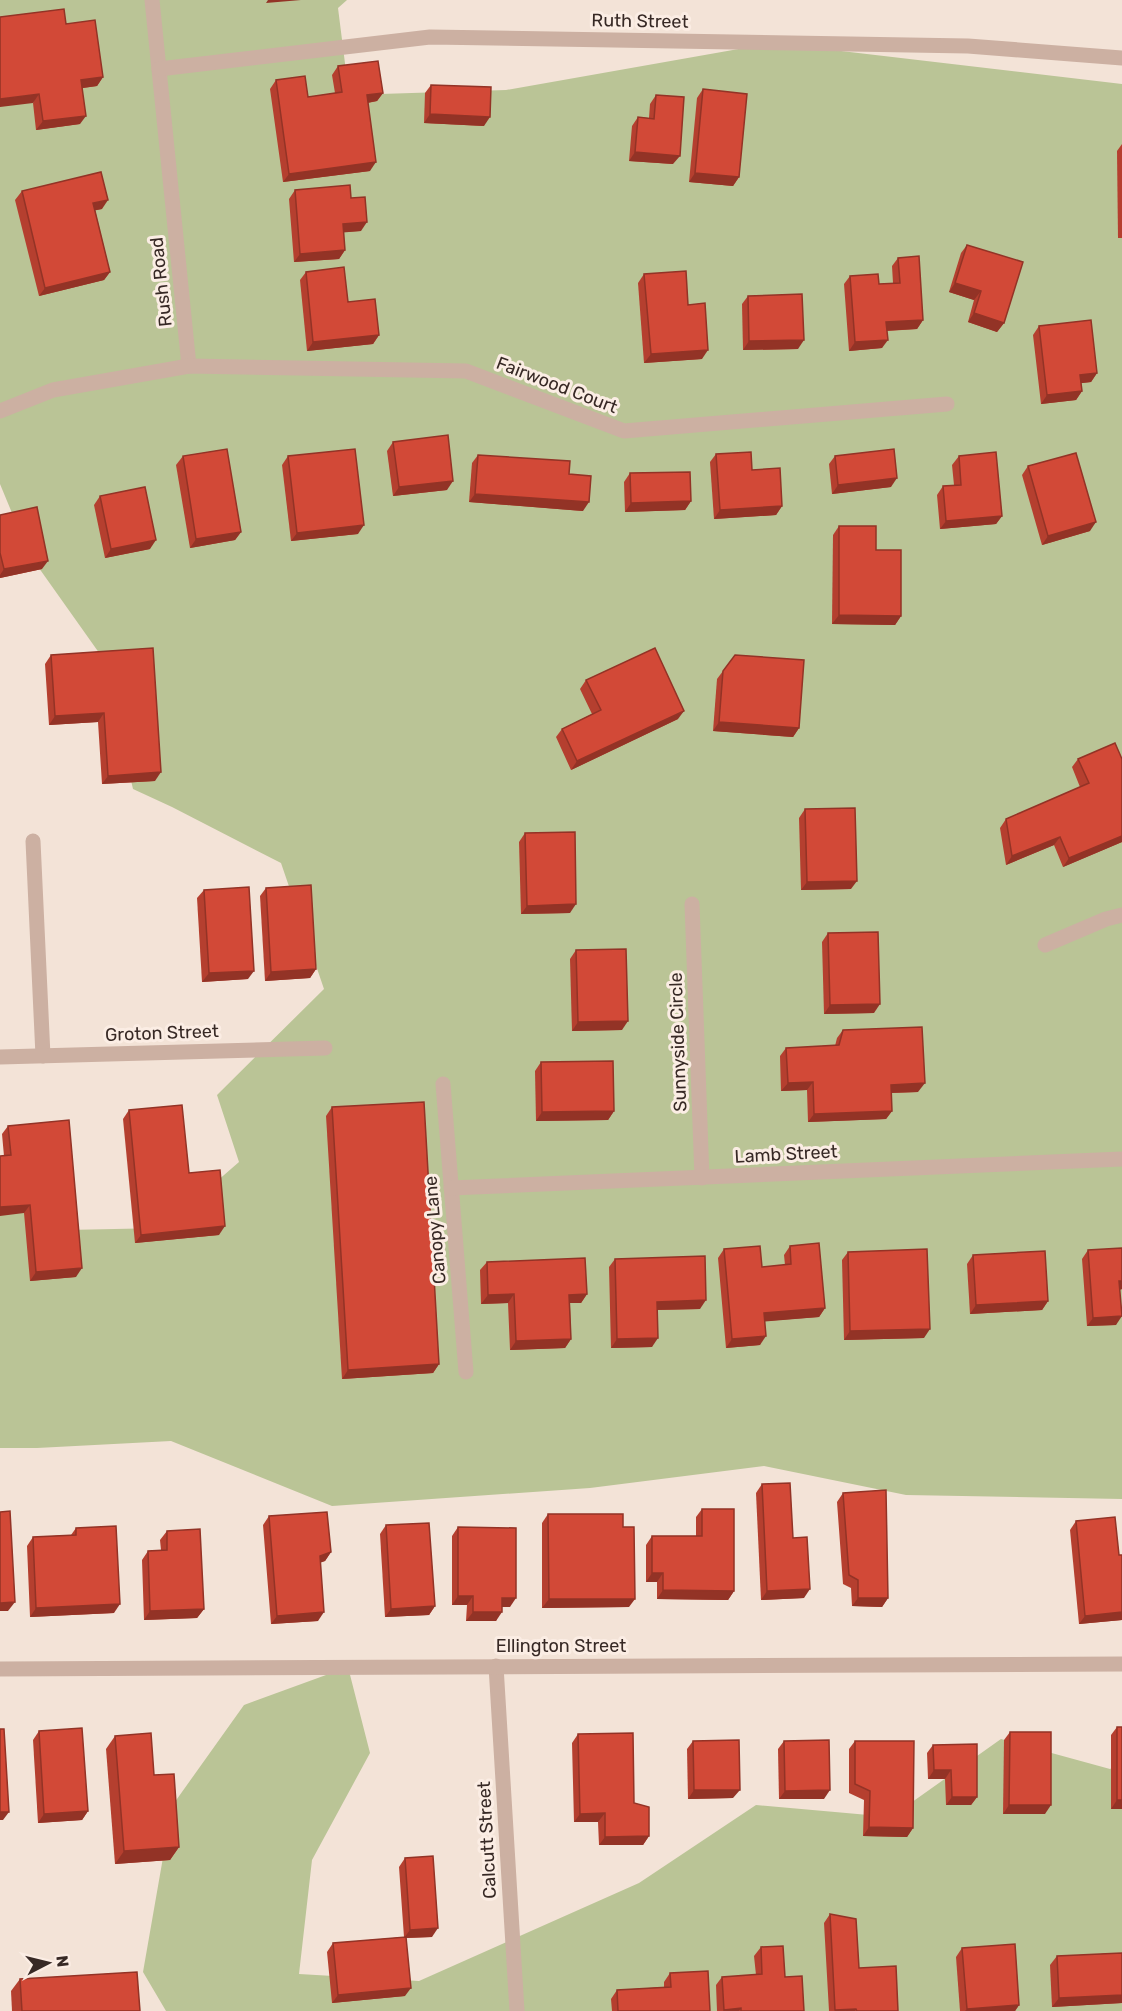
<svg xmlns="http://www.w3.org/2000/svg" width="1122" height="2011" font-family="Rubik,sans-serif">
<rect width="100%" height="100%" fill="#f3e3d7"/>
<g fill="#bac496">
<path d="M0,0H347L338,8L349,95L506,90L773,43L1122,84V1499L906,1495L764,1466L590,1488L332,1506L171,1441L37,1448H0V1184L66,1230L163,1228L239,1162L217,1095L324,989L281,863L172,807L133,789L102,657L29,554L0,484Z"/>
<path d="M348,1667L370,1753L312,1860L299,1974L419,1981L639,1883L756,1805L891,1817L1001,1739L1110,1769L1122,1762V2011H166L143,1972L172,1806L244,1705Z"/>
</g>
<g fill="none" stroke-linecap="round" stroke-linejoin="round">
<g stroke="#ccb0a2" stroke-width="15">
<path d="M152,0L189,366"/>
<path d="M159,69L430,37L968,46L1122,58"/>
<path d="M0,411L53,390L189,366L466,371L624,431L947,404"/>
<path d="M33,841L43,1056"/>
<path d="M692,904L702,1178"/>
<path d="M1045,945L1106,919L1122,915"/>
<path d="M0,1057L325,1048"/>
<path d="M443,1084L466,1372"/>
<path d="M451,1188L1122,1159"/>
<path d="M496,1666L517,2011"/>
<path d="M0,1669L1122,1664"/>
</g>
</g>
<g fill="#b53f2f">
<path d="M66,24L103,77L97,86L83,88L80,124L36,130L33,103Z"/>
<path d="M338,66L383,93L377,101L368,103L370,171L283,182L270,89L276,80L308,97L335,93L332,75Z"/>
<path d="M431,85L484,126L424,123L425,93Z"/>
<path d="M703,89L739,177L733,186L689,182L697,98Z"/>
<path d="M656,95L673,164L629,161L632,126L638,117L649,118L650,104Z"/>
<path d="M1122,144V238H1118L1117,151Z"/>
<path d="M295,190L351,198L361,231L343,232L345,250L339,259L294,262L289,199Z"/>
<path d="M22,191L102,209L95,210L110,272L104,280L39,296L15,200Z"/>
<path d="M967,245L1004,323L997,332L968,322L974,300L949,292L961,253Z"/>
<path d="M898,258L923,320L917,329L887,331L882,348L849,351L844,284L850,276L879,284L893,283L892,266Z"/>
<path d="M306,272L379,335L373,344L307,351L300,280Z"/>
<path d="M644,274L688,305L702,359L644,363L638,283Z"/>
<path d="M748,296L798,349L743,350L742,304Z"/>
<path d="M1039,326L1097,373L1091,382L1081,383L1082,391L1076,400L1041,404L1033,335Z"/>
<path d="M393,442L447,490L393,496L387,451Z"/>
<path d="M716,454L782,506L776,515L714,519L710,462Z"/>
<path d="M478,455L569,474L583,511L469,502L472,463Z"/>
<path d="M183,456L241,532L235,540L190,548L176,465Z"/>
<path d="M288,456L358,534L291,541L282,465Z"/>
<path d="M835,456L891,487L832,494L829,464Z"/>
<path d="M959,456L1002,516L996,524L940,529L937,495L943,486L954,485L952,465Z"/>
<path d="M1028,466L1090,531L1042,545L1022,475Z"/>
<path d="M630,473L691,501L685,510L625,512L624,482Z"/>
<path d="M100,496L150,549L105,558L94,505Z"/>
<path d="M0,515L42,569L0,578Z"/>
<path d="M839,526L876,550L901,616L895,625L832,624L833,535Z"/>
<path d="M153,648L155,781L102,784L98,722L49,725L45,664L51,655Z"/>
<path d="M723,671L799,728L793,737L713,731L717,679Z"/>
<path d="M586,680L678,719L571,770L556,737L562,729L592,714L580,689Z"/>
<path d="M1078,759L1122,842L1063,867L1054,845L1006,865L1000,828L1006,819L1080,787L1072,767Z"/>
<path d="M805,809L851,889L801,890L799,818Z"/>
<path d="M525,833L570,913L521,914L519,842Z"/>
<path d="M266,888L316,969L310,978L265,981L260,896Z"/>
<path d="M204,890L248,979L202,982L197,898Z"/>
<path d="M828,933L874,1013L824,1014L822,942Z"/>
<path d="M576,950L622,1030L572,1031L570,959Z"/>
<path d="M843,1030L918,1092L892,1093V1111L886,1119L808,1122L807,1090L781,1091L780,1056L786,1048L835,1046L837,1038Z"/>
<path d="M541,1062L614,1111L608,1120L536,1121L535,1071Z"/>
<path d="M332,1107L439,1364L433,1373L342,1379L326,1116Z"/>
<path d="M129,1110L189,1173L219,1235L135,1243L123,1119Z"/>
<path d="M8,1126L76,1277L30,1281L24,1213L4,1156L2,1134Z"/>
<path d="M790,1246L825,1308L819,1317L765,1321L760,1345L726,1348L718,1258L724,1249L762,1267L785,1265L784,1255Z"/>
<path d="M1122,1248V1289L1120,1290L1116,1325L1087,1326L1082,1259L1088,1250Z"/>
<path d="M848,1252L924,1338L844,1340L842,1260Z"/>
<path d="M973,1255L1048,1301L1042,1310L970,1314L967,1264Z"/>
<path d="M615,1259L700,1309L657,1310L652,1347L611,1348L609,1267Z"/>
<path d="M487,1262L587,1294L581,1303H570L571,1339L565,1348L510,1350L508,1303L481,1304L480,1270Z"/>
<path d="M762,1484L793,1538L804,1598L761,1600L756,1493Z"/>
<path d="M843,1493L888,1598L882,1607L852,1606L851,1588L843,1584L837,1502Z"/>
<path d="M702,1509L734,1591L728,1600L657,1599V1582H646V1545L652,1536H696V1517Z"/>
<path d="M548,1514L623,1527L629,1607L542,1608V1523Z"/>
<path d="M269,1516L331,1552L325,1561L321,1562L318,1621L271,1624L263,1525Z"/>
<path d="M1076,1521L1122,1620L1079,1624L1070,1530Z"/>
<path d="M386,1525L435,1606L429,1615L385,1617L380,1534Z"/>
<path d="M458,1527L510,1607H502L496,1621H466L467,1605H452V1536Z"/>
<path d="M76,1528L114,1613L30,1617L27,1546L33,1537L71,1535Z"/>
<path d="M167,1531L204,1609L197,1618L144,1620L142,1560L148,1551L161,1550L160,1540Z"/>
<path d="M1117,1727H1122V1809H1111V1735Z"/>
<path d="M39,1731L88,1811L82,1820L38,1823L33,1740Z"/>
<path d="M1010,1732L1045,1814H1003L1004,1740Z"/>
<path d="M578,1734L649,1836L643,1845H599L598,1822H574L572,1743Z"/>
<path d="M115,1736L154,1775L179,1847L170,1860L115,1864L106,1749Z"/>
<path d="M693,1741L733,1798L688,1799L687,1749Z"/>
<path d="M784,1741L824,1799H779L778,1749Z"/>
<path d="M855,1741L913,1828L907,1837L863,1836L864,1800L849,1793V1749Z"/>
<path d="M933,1745L977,1797L971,1805H946L945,1779H928L927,1753Z"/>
<path d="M405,1858L432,1937L406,1938L405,1996L332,2003L327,1952L333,1943L404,1937L399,1867Z"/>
<path d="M830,1914L859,1968L898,2011H829L824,1923Z"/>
<path d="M761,1947L785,1977L804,2011H717L716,1985L722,1977L756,1975L754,1956Z"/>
<path d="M962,1948L1019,2005L1015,2011H960L956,1957Z"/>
<path d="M1122,1953V2003L1052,2007L1050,1965L1057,1956Z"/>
<path d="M670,1973L710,2011H612L611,1999L617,1990L664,1987V1982Z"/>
<path d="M20,1979L140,2011H12L11,1991Z"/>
</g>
<g fill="#933326">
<path d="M268,0H301L266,3Z"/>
<path d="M103,77L97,86L75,89L81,80Z"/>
<path d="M383,93L377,101L360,104L367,95Z"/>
<path d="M39,94L33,103L0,107V99Z"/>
<path d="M430,114L490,117L484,126L424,123Z"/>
<path d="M86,116L80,124L36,130L43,121Z"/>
<path d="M635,152L680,156L673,164L629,161Z"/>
<path d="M376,162L370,171L283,182L289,174Z"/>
<path d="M695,173L739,177L733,186L689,182Z"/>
<path d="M108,200L102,209L87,212L93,203Z"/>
<path d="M367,222L361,231L337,233L343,224Z"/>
<path d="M345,250L339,259L294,262L300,254Z"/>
<path d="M110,272L104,280L39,296L45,288Z"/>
<path d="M955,283L981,291L974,300L949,292Z"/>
<path d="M974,313L1004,323L997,332L968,322Z"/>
<path d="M923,320L917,329L880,331L886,322Z"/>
<path d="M379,335L373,344L307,351L313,342Z"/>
<path d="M804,340L798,349L743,350L749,341Z"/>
<path d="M888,340L882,348L849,351L855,342Z"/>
<path d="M708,350L702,359L644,363L651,354Z"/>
<path d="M1097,373L1091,382L1074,384L1080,375Z"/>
<path d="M1082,391L1076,400L1041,404L1047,395Z"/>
<path d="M897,478L891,487L832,494L838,485Z"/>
<path d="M453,481L447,490L393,496L399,487Z"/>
<path d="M475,494L589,502L583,511L469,502Z"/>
<path d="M691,501L685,510L625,512L631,503Z"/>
<path d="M782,506L776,515L714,519L720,510Z"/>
<path d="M1002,516L996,524L940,529L946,521Z"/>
<path d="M1096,522L1090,531L1042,545L1048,536Z"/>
<path d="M364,525L358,534L291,541L297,533Z"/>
<path d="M241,532L235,540L190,548L196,539Z"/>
<path d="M156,540L150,549L105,558L111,549Z"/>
<path d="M48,561L42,569L0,578V575L4,569Z"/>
<path d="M839,615L901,616L895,625L832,624Z"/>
<path d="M684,711L678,719L571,770L577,761Z"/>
<path d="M104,713L98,722L49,725L55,716Z"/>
<path d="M719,722L799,728L793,737L713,731Z"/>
<path d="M161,772L155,781L102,784L108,776Z"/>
<path d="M1122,836V842L1063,867L1069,858Z"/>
<path d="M1060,837L1054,845L1006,865L1012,856Z"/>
<path d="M857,881L851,889L801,890L807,882Z"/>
<path d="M576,904L570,913L521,914L527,906Z"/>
<path d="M316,969L310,978L265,981L271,972Z"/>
<path d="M254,971L248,979L202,982L209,973Z"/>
<path d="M880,1004L874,1013L824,1014L830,1005Z"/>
<path d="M628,1021L622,1030L572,1031L578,1022Z"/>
<path d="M813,1082L807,1090L781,1091L788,1083Z"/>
<path d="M925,1083L918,1092L885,1093L891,1085Z"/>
<path d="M614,1111L608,1120L536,1121L542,1112Z"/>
<path d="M892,1111L886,1119L808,1122L814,1114Z"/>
<path d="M30,1205L24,1213L0,1216V1207Z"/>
<path d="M225,1226L219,1235L135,1243L141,1235Z"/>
<path d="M82,1268L76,1277L30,1281L36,1272Z"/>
<path d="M1119,1281H1122V1289L1113,1290Z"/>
<path d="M514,1294L508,1303L481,1304L488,1295Z"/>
<path d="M587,1294L581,1303H563L569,1295Z"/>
<path d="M706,1300L700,1309L651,1310L657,1302Z"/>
<path d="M1048,1301L1042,1310L970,1314L976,1305Z"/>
<path d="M825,1308L819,1317L758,1322L764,1313Z"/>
<path d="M1122,1316L1116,1325L1087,1326L1093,1318Z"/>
<path d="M930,1329L924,1338L844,1340L850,1331Z"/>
<path d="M766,1336L760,1345L726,1348L732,1339Z"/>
<path d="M658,1338L652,1347L611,1348L617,1339Z"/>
<path d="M571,1339L565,1348L510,1350L516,1341Z"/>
<path d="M439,1364L433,1373L342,1379L348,1370Z"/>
<path d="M331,1552L325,1561L314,1565L320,1556Z"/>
<path d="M652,1573H663L657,1582H646Z"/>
<path d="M810,1589L804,1598L761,1600L767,1591Z"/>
<path d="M663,1590L734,1591L728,1600L657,1599Z"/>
<path d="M458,1596H473L467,1605H452Z"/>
<path d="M502,1598H516L510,1607H496Z"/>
<path d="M858,1598H888L882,1607L852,1606Z"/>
<path d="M549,1599H635L629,1607L542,1608Z"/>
<path d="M15,1602L8,1611H0V1603Z"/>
<path d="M120,1604L114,1613L30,1617L36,1608Z"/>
<path d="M435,1606L429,1615L385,1617L391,1609Z"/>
<path d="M204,1609L197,1618L144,1620L150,1611Z"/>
<path d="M324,1612L318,1621L271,1624L277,1616Z"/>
<path d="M473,1612H502L496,1621H466Z"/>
<path d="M1122,1612V1620L1079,1624L1085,1616Z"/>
<path d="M934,1770H951L945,1779H928Z"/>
<path d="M694,1790H740L733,1798L688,1799Z"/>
<path d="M830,1790L824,1799H779L785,1791Z"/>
<path d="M952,1797H977L971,1805H946Z"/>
<path d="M1117,1800H1122V1809H1111Z"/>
<path d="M1009,1805H1051L1045,1814H1003Z"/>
<path d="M88,1811L82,1820L38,1823L44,1814Z"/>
<path d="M0,1812H9L3,1820H0Z"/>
<path d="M605,1813L598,1822H574L580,1814Z"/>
<path d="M869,1827L913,1828L907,1837L863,1836Z"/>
<path d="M649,1836L643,1845H599L605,1837Z"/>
<path d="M179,1847L170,1860L115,1864L124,1851Z"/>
<path d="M438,1928L432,1937L404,1938L410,1930Z"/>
<path d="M411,1988L405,1996L332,2003L338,1995Z"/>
<path d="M1122,1995V2003L1052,2007L1059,1998Z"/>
<path d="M1019,2005L1015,2011H965L967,2009Z"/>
<path d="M741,2008L739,2011H723L724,2010Z"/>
<path d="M856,2009L855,2011H835V2010Z"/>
</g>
<g fill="#d24937" stroke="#933326" stroke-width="1.5">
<path d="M64,9L66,24L95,20L103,77L81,80L86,116L43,121L39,94L0,99V17Z"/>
<path d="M378,61L383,93L367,95L376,162L289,174L276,80L305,76L308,97L342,92L338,66Z"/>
<path d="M431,85L491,87L490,117L430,114Z"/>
<path d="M703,89L747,94L739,177L695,173Z"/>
<path d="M656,95L684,97L680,156L635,152L638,117L654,119Z"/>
<path d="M101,172L108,200L93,203L110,272L45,288L22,191Z"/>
<path d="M350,185L351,198L365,197L367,222L343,224L345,250L300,254L295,190Z"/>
<path d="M967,245L1023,262L1004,323L974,313L981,291L955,283Z"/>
<path d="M919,256L923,320L886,322L888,340L855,342L850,276L878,274L879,284L900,283L898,258Z"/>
<path d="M344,267L348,302L375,299L379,335L313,342L306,272Z"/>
<path d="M686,271L688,305L705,303L708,350L651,354L644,274Z"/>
<path d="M802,294L804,340L749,341L748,296Z"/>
<path d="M1091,320L1097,373L1080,375L1082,391L1047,395L1039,326Z"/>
<path d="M448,435L453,481L399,487L393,442Z"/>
<path d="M227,449L241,532L196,539L183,456Z"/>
<path d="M355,449L364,525L297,533L288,456Z"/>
<path d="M894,449L897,478L838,485L835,456Z"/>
<path d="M751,452L752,470L780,468L782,506L720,510L716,454Z"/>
<path d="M996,452L1002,516L946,521L943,486L961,485L959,456Z"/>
<path d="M1076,453L1096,522L1048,536L1028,466Z"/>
<path d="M478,455L570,461L569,474L591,476L589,502L475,494Z"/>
<path d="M690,472L691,501L631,503L630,473Z"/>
<path d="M145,487L156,540L111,549L100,496Z"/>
<path d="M37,507L48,561L4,569L0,553V515Z"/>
<path d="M839,526H876V550H901V616L839,615Z"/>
<path d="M153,648L161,772L108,776L104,713L55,716L51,655Z"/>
<path d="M655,648L684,711L577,761L562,729L601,710L586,680Z"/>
<path d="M735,655L804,660L799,728L719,722L723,671Z"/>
<path d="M1115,743L1122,759V836L1069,858L1060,837L1012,856L1006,819L1089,783L1078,759Z"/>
<path d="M855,808L857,881L807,882L805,809Z"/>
<path d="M575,832L576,904L527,906L525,833Z"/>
<path d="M311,885L316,969L271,972L266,888Z"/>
<path d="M249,887L254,971L209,973L204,890Z"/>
<path d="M878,932L880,1004L830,1005L828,933Z"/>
<path d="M626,949L628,1021L578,1022L576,950Z"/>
<path d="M922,1027L925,1083L891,1085L892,1111L814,1114L813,1082L788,1083L786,1048L839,1045L843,1030Z"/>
<path d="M613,1061L614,1111L542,1112L541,1062Z"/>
<path d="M424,1102L439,1364L348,1370L332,1107Z"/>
<path d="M182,1105L189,1173L220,1170L225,1226L141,1235L129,1110Z"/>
<path d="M69,1120L82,1268L36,1272L30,1205L0,1207V1156L11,1155L8,1126Z"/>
<path d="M819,1243L825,1308L764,1313L766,1336L732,1339L724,1249L760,1246L762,1267L791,1264L790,1246Z"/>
<path d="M1122,1248V1281H1119L1122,1316L1093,1318L1088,1250Z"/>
<path d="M927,1249L930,1329L850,1331L848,1252Z"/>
<path d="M1045,1251L1048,1301L976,1305L973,1255Z"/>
<path d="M705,1256L706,1300L657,1302L658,1338L617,1339L615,1259Z"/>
<path d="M585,1258L587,1294L569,1295L571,1339L516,1341L514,1294L488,1295L487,1262Z"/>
<path d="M790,1483L793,1538L807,1537L810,1589L767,1591L762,1484Z"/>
<path d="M886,1490L888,1598H858V1580L849,1575L843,1493Z"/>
<path d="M702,1509H734V1591L663,1590V1573H652V1536H702Z"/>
<path d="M10,1511L15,1602L0,1603V1512Z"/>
<path d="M327,1512L331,1552L320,1556L324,1612L277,1616L269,1516Z"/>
<path d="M548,1514H623V1527H634L635,1599H549Z"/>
<path d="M1115,1517L1119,1555H1122V1612L1085,1616L1076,1521Z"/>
<path d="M429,1523L435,1606L391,1609L386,1525Z"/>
<path d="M116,1526L120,1604L36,1608L33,1537L76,1535V1528Z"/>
<path d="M458,1527L516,1528V1598H502V1612H473V1596H458Z"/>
<path d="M200,1529L204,1609L150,1611L148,1551L167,1550V1531Z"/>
<rect x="1117" y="1727" width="5" height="73"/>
<path d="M82,1728L88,1811L44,1814L39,1731Z"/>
<path d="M0,1729H4L9,1812H0Z"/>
<path d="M1010,1732H1051V1805H1009Z"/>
<path d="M151,1733L154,1775L174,1774L179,1847L124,1851L115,1736Z"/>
<path d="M633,1733L634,1803L649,1807V1836L605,1837V1813L580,1814L578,1734Z"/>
<path d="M739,1740L740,1790H694L693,1741Z"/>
<path d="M829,1740L830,1790L785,1791L784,1741Z"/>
<path d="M855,1741H914L913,1828L869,1827L870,1791L855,1784Z"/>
<path d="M977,1744V1797H952L951,1770H934L933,1745Z"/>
<path d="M433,1856L438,1928L410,1930L405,1858Z"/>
<path d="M830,1914L856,1919L859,1968L896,1966L898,2011H857L856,2009L835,2010Z"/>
<path d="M406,1937L411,1988L338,1995L333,1943Z"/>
<path d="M1015,1944L1019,2005L967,2009L962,1948Z"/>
<path d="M783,1946L785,1977L802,1976L804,2011H741V2008L724,2010L722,1977L762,1974L761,1947Z"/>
<path d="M1122,1953V1995L1059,1998L1057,1956Z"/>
<path d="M708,1971L710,2011H618L617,1990L671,1987L670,1973Z"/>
<path d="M137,1972L140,2011H22L20,1979Z"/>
</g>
<g text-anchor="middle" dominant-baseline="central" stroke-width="6" stroke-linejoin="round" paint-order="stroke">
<g font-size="18" fill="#372925" stroke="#fbede4">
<text transform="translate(640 21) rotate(1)">Ruth Street</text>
<text transform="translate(161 282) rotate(-96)">Rush Road</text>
<text transform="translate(557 385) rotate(21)">Fairwood Court</text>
<text transform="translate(162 1033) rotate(-2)">Groton Street</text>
<text transform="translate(678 1042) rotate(-92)">Sunnyside Circle</text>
<text transform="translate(786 1154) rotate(-3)">Lamb Street</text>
<text transform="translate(435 1230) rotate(-95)">Canopy Lane</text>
<text x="561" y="1646">Ellington Street</text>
<text transform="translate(487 1840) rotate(-93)">Calcutt Street</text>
</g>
</g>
<g transform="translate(48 1963) rotate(83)" stroke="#fbede4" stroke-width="4.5" paint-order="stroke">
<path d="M0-4.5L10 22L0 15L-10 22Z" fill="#372925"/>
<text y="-9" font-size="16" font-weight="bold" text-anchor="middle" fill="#372925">N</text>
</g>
</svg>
